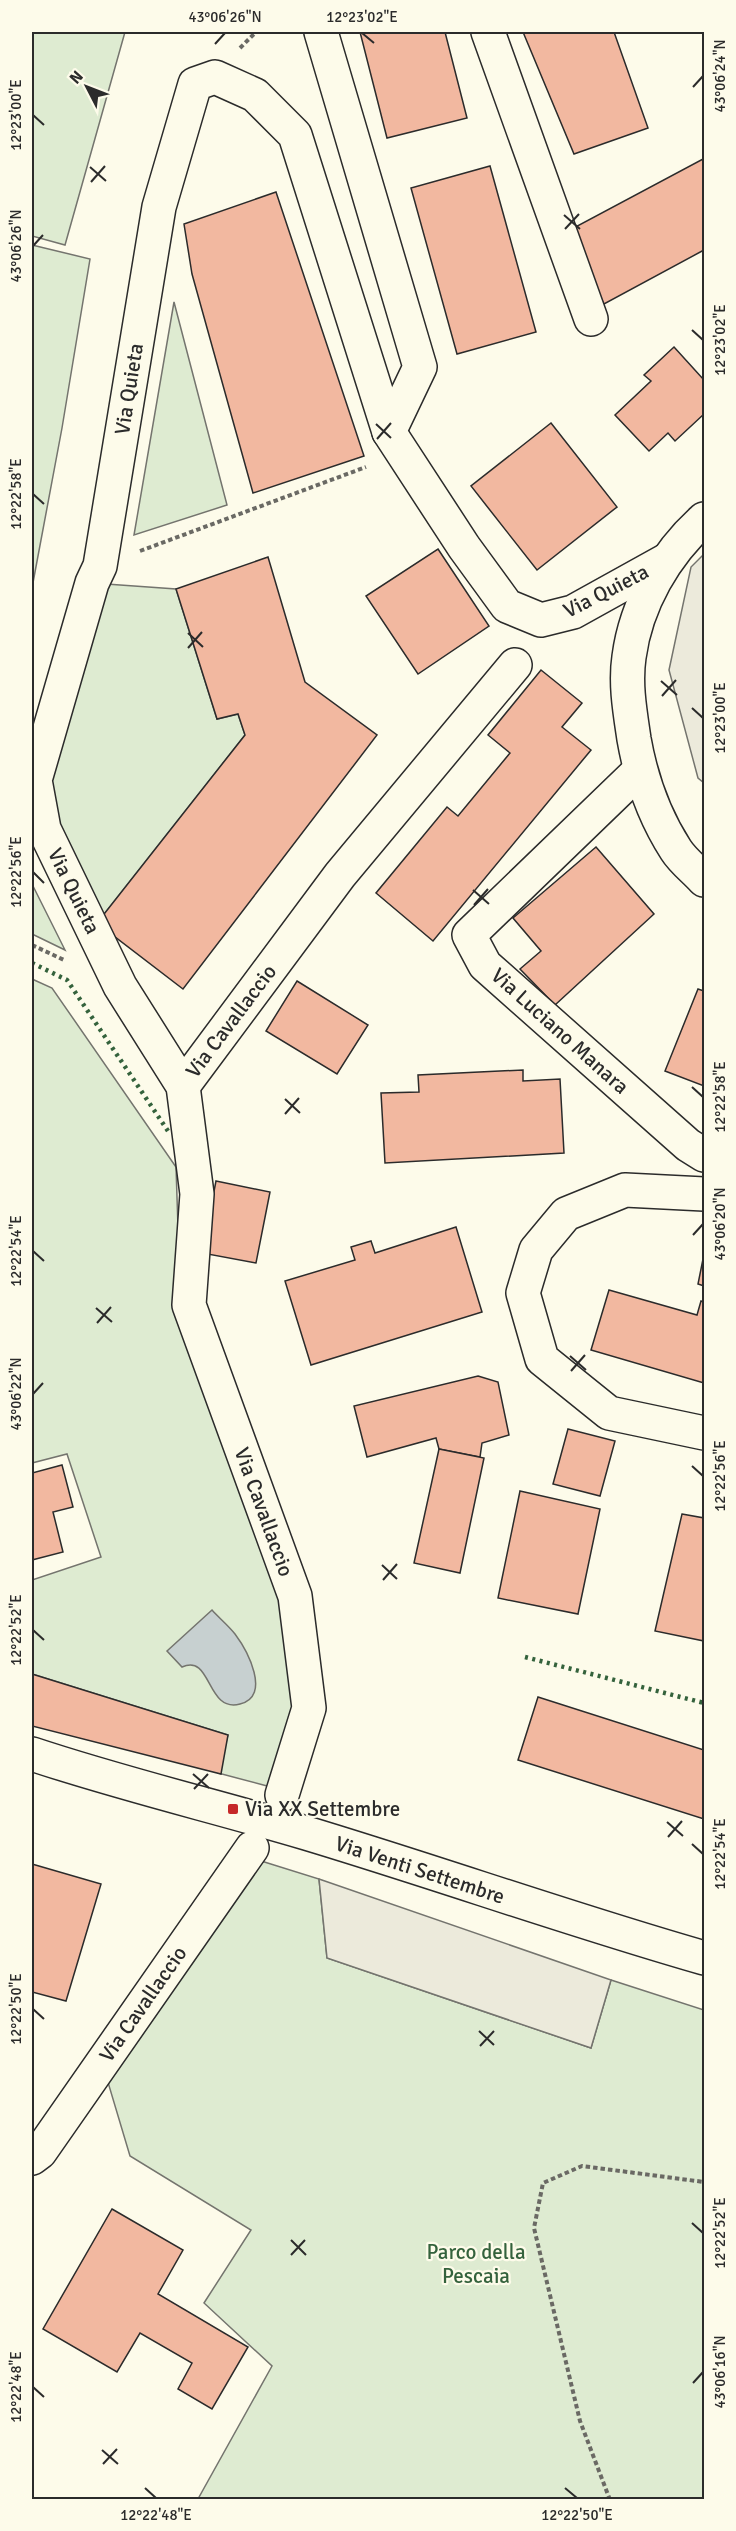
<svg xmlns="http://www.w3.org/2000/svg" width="736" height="2531" font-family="Signika,sans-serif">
<rect width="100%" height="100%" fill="#fdfbea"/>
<g fill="#deebd1" stroke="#74746e" stroke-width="1.5">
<path d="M32,32H125L65,245L32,236Z"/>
<path d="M32,245L90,259L62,428L32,588Z"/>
<path d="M174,302L227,505L134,535Z"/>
<path d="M92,583L176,589L217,719L238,714L245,735L97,923L35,780Z"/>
<path d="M32,884L65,950L32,934Z"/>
<path d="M32,979L52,988L176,1167L180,1288L286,1592L297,1707L271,1787L218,1773L228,1735L32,1674V1580L101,1557L67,1454L32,1463Z"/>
<path d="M258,1860L319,1879L327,1958L591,2048L611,1980L704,2010V2499H198L272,2366L204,2303L251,2230L130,2156L107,2079Z"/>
</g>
<g fill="#eceadb" stroke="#74746e" stroke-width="1.5">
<path d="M704,554V783L698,778L669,670L691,567Z"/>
<path d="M319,1879L611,1980L591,2048L327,1958Z"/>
</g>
<path fill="#c7d0d0" stroke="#74746e" stroke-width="1.5" d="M212,1610C219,1618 228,1625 235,1634C247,1650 272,1696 240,1704C206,1713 212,1653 182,1667L167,1651Z"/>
<g fill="#f2b8a0" stroke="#2b2b2b" stroke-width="1.5">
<path d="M360,32H445L467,118L387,138Z"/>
<path d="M523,32H614L648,128L574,154Z"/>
<path d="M703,159L704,250L604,304L566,232Z"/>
<path d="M490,166L536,332L457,354L411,188Z"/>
<path d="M276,192L364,456L253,493L192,274L184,224Z"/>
<path d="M674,347L704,380V414L675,441L668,433L649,451L615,415L651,381L644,375Z"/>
<path d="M551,423L617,507L537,570L471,486Z"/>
<path d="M438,549L489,626L418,674L366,596Z"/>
<path d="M268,557L305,682L377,735L183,989L97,923L245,735L238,714L217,719L176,589Z"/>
<path d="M541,670L582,703L562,727L591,750L433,941L376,893L447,807L458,816L510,753L488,735Z"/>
<path d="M596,847L654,914L555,1005L520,969L541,951L513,918Z"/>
<path d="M297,981L368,1025L337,1074L266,1031Z"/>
<path d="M698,989L704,991V1086L665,1071Z"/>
<path d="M523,1070V1081L560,1079L564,1153L385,1163L381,1093L419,1092L418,1075Z"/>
<path d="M216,1181L270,1192L256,1263L202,1253Z"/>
<path d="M456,1227L482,1312L311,1365L285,1281L355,1260L351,1247L371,1241L375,1253Z"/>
<path d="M703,1259H704V1286L698,1284Z"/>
<path d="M609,1290L697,1315L701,1301L704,1302V1383L591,1350Z"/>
<path d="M478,1376L498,1382L509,1435L482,1443L480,1457L439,1449L436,1438L367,1457L354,1406Z"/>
<path d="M568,1429L615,1441L600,1496L553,1484Z"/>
<path d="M439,1449L484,1458L460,1573L414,1563Z"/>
<path d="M62,1465L73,1507L53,1512L63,1552L32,1560V1473Z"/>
<path d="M520,1491L600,1509L578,1614L498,1598Z"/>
<path d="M682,1514L704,1518V1641L655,1631Z"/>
<path d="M32,1674L228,1735L221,1774L32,1726Z"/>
<path d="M538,1697L704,1750V1819L518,1760Z"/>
<path d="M32,1864L101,1884L66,2001L32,1992Z"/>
<path d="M112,2209L183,2250L158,2294L248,2347L212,2409L178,2389L192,2363L140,2333L117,2372L43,2329Z"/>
</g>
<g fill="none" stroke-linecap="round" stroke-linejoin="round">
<defs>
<g id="street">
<path d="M321,32L420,367L389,432"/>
<path d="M488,32L591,319"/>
<path d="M640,770L469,935L485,965L688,1145L704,1155"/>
<path d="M183,1086L340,875L515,665"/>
<path d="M704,1194L625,1190L566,1214L536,1250L523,1293L542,1359L609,1413L704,1433"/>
<path d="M282,1795L309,1708L295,1596L189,1305L197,1194L183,1086L120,986L44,829L35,780L92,583L100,566L159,207L195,84L215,77L255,95L295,135L389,432L464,547L507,606L541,620L573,612L665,561"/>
<path d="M32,2158L40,2152L252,1848"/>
</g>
<g id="secondary">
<path d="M704,519C665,554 636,604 629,657C625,684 630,712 634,739C641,779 654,816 676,850C683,861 695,870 704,880"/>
<path d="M32,1754C122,1784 215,1806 306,1833C439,1873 571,1920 704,1958"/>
</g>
</defs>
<use href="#street" stroke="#2b2b2b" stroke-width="36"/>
<use href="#secondary" stroke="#2b2b2b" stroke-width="36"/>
<g stroke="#6a6964" stroke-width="4" stroke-dasharray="4.5 3" stroke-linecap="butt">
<path d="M240,48L256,32"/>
<path d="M140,551L366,467"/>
<path d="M32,945L64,960"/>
<path d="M610,2500L580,2421L534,2228L543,2183L582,2166L704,2182"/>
</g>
<use href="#street" stroke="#fdfbea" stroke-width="33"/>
<use href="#secondary" stroke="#fdfbea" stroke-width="33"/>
<g stroke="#34623c" stroke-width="4.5" stroke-dasharray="3 4.5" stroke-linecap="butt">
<path d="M32,963L67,980L170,1134"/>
<path d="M525,1657L704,1703"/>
</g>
</g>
<path fill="none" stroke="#2b2b2b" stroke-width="2" d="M362,33L374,43M215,44L225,33M693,87L703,76M33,115L44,125M90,167L106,181M91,182L105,166M564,215L580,229M565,229L579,214M33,246L43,235M692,330L703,340M376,424L391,438M377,439L391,423M33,494L44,504M188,633L203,647M188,648L202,632M661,681L677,695M662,696L676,680M692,708L703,718M33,872L44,883M473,890L489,904M474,905L488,889M692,1087L703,1097M285,1099L300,1113M285,1114L299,1098M693,1235L703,1224M33,1251L44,1261M96,1308L112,1322M97,1323L111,1307M570,1356L586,1370M571,1371L585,1355M33,1394L43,1383M692,1466L703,1476M382,1565L397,1579M383,1580L397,1564M33,1630L44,1640M193,1774L209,1788M194,1789L208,1774M667,1822L683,1836M668,1837L682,1821M692,1844L703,1854M33,2009L44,2019M479,2031L494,2045M480,2046L494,2031M692,2223L703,2233M291,2240L306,2255M291,2255L305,2240M693,2383L703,2372M33,2387L44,2397M102,2450L118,2464M103,2464L117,2449M145,2488L156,2498M565,2488L577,2498"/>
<rect fill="#c62828" stroke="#fdfbea" stroke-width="2" x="227" y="1803" width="12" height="12" rx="3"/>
<g text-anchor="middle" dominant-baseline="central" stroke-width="4.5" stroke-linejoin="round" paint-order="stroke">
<g font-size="21" fill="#2b2b2b" stroke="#fdfbea">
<text transform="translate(129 389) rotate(-81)">Via Quieta</text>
<text transform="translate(606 591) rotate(-27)">Via Quieta</text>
<text transform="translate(74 891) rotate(64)">Via Quieta</text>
<text transform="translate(231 1021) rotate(-53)">Via Cavallaccio</text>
<text transform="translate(560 1031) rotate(42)">Via Luciano Manara</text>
<text transform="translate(264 1512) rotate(70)">Via Cavallaccio</text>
<text transform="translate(420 1870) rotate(18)">Via Venti Settembre</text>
<text transform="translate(143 2004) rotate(-55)">Via Cavallaccio</text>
</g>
<g font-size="21" fill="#2b2b2b" stroke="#fdfbea" text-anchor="start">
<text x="245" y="1809">Via XX Settembre</text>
</g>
<g font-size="21" fill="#34623c" stroke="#fdfbea">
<text x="476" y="2252">Parco della<tspan x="476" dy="24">Pescaia</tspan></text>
</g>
</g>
<rect width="736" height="2531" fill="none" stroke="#fdfbea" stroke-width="66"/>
<g transform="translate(87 87) rotate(312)" stroke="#fdfbea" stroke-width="4.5" paint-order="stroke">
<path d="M0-4.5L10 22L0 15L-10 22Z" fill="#2b2b2b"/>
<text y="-9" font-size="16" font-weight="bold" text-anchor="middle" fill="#2b2b2b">N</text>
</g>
<rect x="33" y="33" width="670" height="2465" fill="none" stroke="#2b2b2b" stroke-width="2"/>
<g font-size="15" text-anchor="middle" fill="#2b2b2b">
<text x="225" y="22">43°06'26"N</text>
<text x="362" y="22">12°23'02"E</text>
<text transform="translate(720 76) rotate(-90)" y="5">43°06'24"N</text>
<text transform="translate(16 115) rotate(-90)" y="5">12°23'00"E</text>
<text transform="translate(16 246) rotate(-90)" y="5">43°06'26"N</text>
<text transform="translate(720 340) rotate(-90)" y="5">12°23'02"E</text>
<text transform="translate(16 494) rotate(-90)" y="5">12°22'58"E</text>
<text transform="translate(720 718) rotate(-90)" y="5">12°23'00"E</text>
<text transform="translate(16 872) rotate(-90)" y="5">12°22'56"E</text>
<text transform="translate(720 1097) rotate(-90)" y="5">12°22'58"E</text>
<text transform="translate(720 1224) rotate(-90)" y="5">43°06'20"N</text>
<text transform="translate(16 1251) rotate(-90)" y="5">12°22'54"E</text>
<text transform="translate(16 1394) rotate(-90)" y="5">43°06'22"N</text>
<text transform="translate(720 1476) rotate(-90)" y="5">12°22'56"E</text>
<text transform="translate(16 1630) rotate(-90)" y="5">12°22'52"E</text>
<text transform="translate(720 1854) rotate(-90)" y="5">12°22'54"E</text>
<text transform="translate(16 2009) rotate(-90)" y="5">12°22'50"E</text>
<text transform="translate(720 2233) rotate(-90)" y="5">12°22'52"E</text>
<text transform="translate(720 2372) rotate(-90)" y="5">43°06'16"N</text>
<text transform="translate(16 2387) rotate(-90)" y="5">12°22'48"E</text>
<text x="156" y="2520">12°22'48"E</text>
<text x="577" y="2520">12°22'50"E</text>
</g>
</svg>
